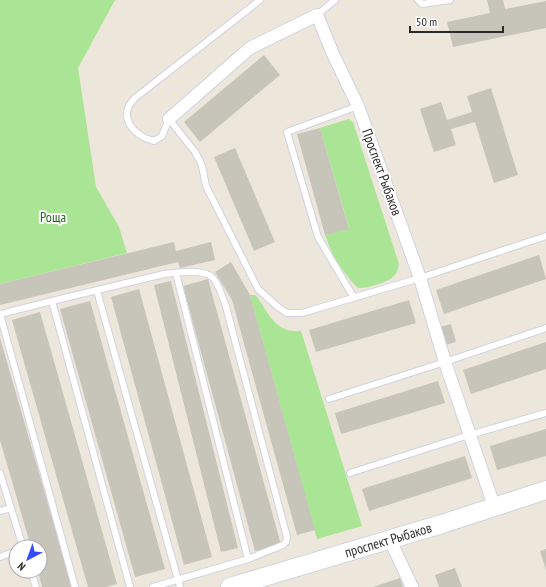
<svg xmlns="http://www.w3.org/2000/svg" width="546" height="587" font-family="'PT Sans Narrow',sans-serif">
<rect width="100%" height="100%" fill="#ece6db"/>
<g fill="#a9e595">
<path d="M0,0H115L78,68L96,187L119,227L127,253L0,284Z"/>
<path d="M349,119L353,122L399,264C398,268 397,273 394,276C389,282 365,289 358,288C349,280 334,259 330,248C328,244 327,239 325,235L349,228L320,128Z"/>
<path d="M250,295H255L257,297C270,315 275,333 301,331L362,526L317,539Z"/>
</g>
<g fill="#c7c4ba">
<path d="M487,0H503L505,9L546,1V28L453,47L447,22L490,13Z"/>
<path d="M264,55L280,75L200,142L184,122Z"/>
<path d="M491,88L518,175L494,183L475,122L451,129L456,145L434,152L420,109L441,102L447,120L472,112L467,96Z"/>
<path d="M320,128L349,229L325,235L297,134Z"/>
<path d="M235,148L275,242L254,251L214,157Z"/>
<path d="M174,242L176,251L211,242L215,260L180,268L178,262L0,305V284Z"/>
<path d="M539,255L546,279L444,314L436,290Z"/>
<path d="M231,262L250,295L315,530L297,535L232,300L215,272Z"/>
<path d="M208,279L281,545L255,551L183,286Z"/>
<path d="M171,281L238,548L221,552L154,285Z"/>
<path d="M139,289L212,557L184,565L111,297Z"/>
<path d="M409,300L416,323L316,352L309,330Z"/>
<path d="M90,301L165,569L135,577L60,309Z"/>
<path d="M40,312L117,584L106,587H88L12,320Z"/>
<path d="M451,324L456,342L445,345L439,327Z"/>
<path d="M0,338L72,587H42L38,571H40V547H31L0,440Z"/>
<path d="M546,342V369L471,394L463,370Z"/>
<path d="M438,381L445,403L341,434L335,413Z"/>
<path d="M546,429V456L497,470L490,446Z"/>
<path d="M465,456L472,478L369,511L362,489Z"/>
<path d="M546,549V570L540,551Z"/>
<path d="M455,568L462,587H439L435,575Z"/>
<path d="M400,578L403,587H373Z"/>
</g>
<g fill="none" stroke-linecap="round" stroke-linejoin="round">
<defs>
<g id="lane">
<path d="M418,0L422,4L450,0"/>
<path d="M317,15L335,0"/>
<path d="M169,119L195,152L200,161L202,166L206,186L258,289L278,307L287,313H302L420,278L546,236"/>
<path d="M169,119L162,136L154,141C134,136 116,117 135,98L260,0"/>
<path d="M176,273L248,559"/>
<path d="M97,291L180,587"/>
<path d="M354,298L318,237L287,132L358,106"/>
<path d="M52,301L130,587"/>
<path d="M0,314L52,301L164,274C175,273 205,268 213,278C219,284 221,295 225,303L287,537L286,542L283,545L248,559L153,587"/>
<path d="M0,314L75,587"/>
<path d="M329,399L445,362L546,328"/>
<path d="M0,473L23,547"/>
<path d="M350,473L469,435L546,413"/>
<path d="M0,511L11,508"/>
<path d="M0,557L16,551"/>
<path d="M31,571L36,587"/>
</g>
<g id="street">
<path d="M169,119L250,48L317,15L333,54L358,106L420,278L445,362L494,506"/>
<path d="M390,540L412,587"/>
</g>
<g id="secondary">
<path id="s1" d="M230,587L442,524L546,490"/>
</g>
</defs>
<use href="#lane" stroke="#d0d2e3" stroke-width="8"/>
<use href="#street" stroke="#d0d2e3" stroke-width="14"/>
<use href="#secondary" stroke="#d0d2e3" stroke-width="20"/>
<use href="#lane" stroke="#fff" stroke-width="6"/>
<use href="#street" stroke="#fff" stroke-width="12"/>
<use href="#secondary" stroke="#fff" stroke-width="18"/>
</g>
<g text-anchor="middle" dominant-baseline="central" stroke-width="4" stroke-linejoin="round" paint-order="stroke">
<g font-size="14" fill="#2a2a2a" stroke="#fff">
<text transform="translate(382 172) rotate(70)">Проспект Рыбаков</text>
<text stroke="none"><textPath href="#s1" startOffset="165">проспект Рыбаков</textPath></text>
</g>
<g font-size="14" fill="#216917" stroke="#fff">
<text x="53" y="217">Роща</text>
</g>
</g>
<g transform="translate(28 559) rotate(221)"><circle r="19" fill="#ffffff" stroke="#aaaaaa"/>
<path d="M0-3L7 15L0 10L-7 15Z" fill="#3549ff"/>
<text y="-6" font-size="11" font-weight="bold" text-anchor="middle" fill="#2a2a2a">N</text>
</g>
<path d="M410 26v6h93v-6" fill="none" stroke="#2a2a2a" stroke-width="2"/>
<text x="416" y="26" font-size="12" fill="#2a2a2a" stroke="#ffffff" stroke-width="3" paint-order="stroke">50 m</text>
</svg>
